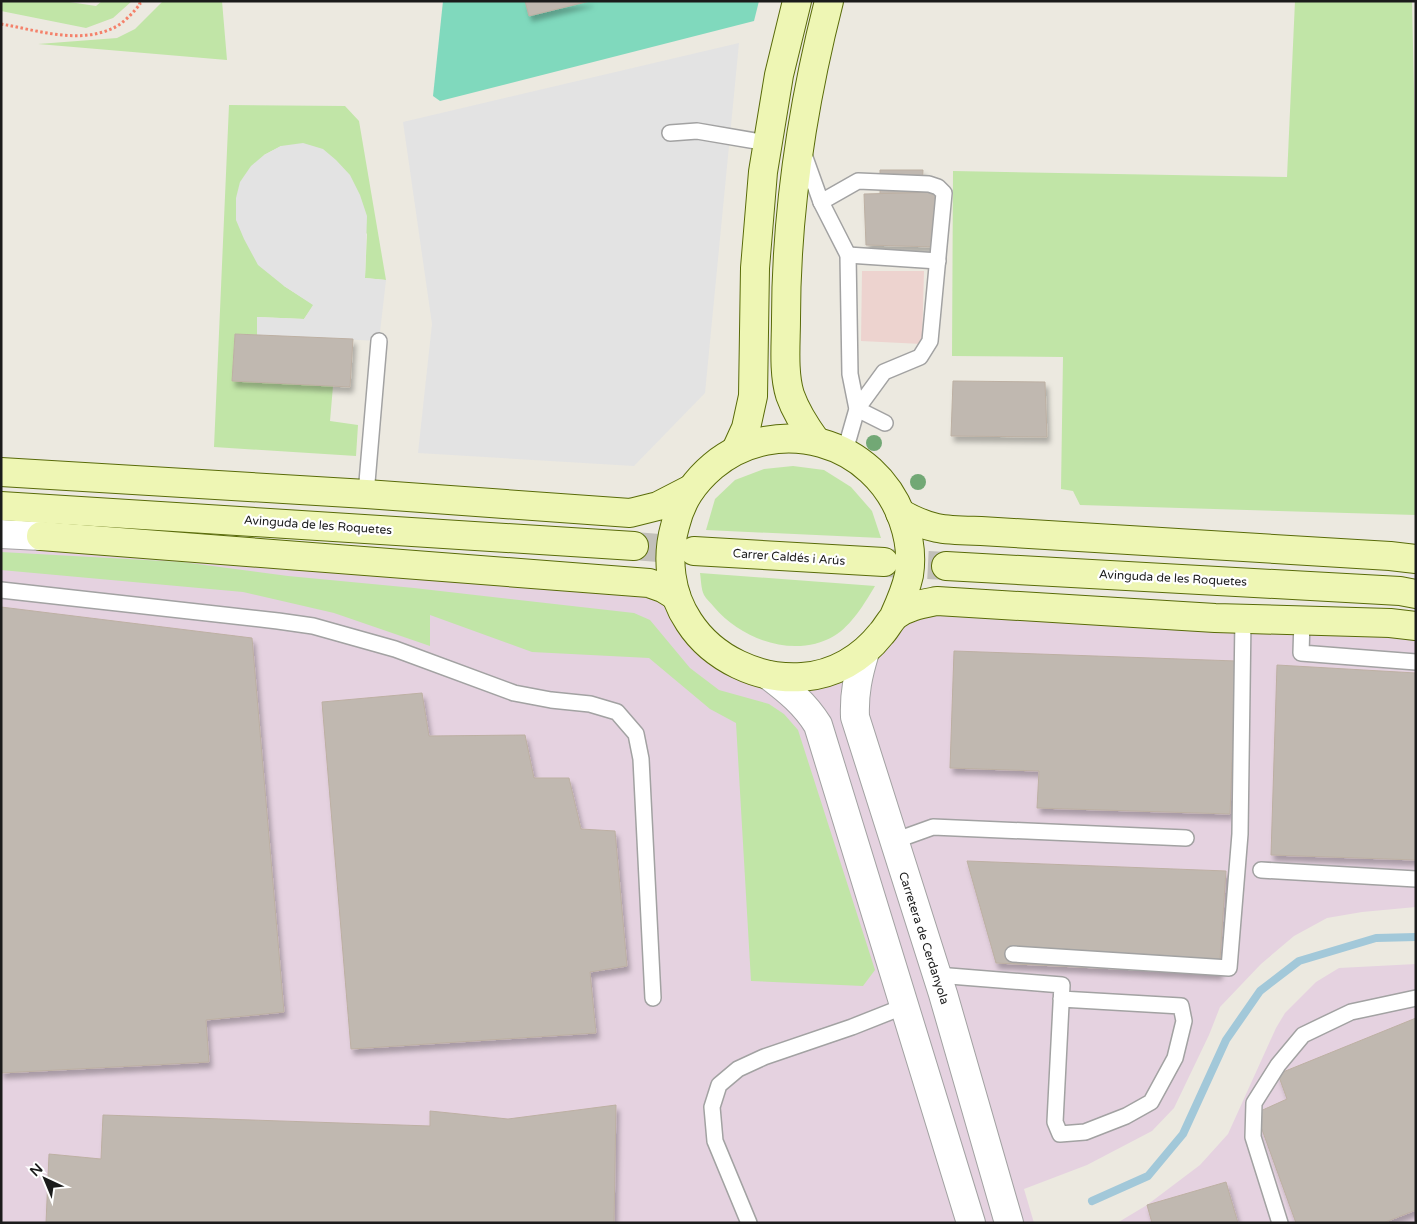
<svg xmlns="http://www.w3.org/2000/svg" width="1417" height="1224" font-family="'Varela Round',sans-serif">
<defs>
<filter id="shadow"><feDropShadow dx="3" dy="5.5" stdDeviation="2.5" flood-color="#0004"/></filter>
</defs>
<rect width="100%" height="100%" fill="#ece9e0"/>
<path fill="#edd3cf" d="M862,271H924L922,344L861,341Z"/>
<g fill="#e5d2e0">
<path d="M1,526L649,583L707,643L804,677L915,605L1416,629V907L1362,912L1327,918L1294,936L1261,964L1220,1007L1209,1035L1174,1108L1152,1131L1087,1165L1024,1189L1034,1223H1Z"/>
<path d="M1416,964V1223H1117L1147,1205L1200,1165L1228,1134L1276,1028L1285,1013L1316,982L1339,968Z"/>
</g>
<g fill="#c1e5a7">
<path d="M1,1H63L96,6L102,1H132L113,18L86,28L1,11Z"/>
<path d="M163,1H222L227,60L38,44L117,38L135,29Z"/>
<path d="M1295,1H1412L1416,180V515L1080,505L1073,491L1061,489L1063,357L952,356L953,171L1287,177Z"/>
<path d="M229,105L345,106L359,121L386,280L365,278L367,234L281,146L264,155L284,286L314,305L304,319L257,317V335L235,334L232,381L333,386L330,421L358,425L356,456L214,447Z"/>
<path d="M793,466L824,470L851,487L872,511L881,538L706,530L715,499L735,480L764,469Z"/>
<path d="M1,552L182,562L288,576L414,588L634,613L650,620L690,668L719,690L769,704L784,714L798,730L875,970L863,986L751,981L736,723L710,709L649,658L532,652L430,615V646L334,613L243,592L1,570Z"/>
<path d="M700,573L875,586C865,603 851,626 834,636C795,659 742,640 714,607C711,603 706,599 704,595C701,589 701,579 700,573Z"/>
</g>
<path fill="#80d9bd" d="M443,1H759L754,21L440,101L433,96Z"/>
<g fill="#e3e3e3">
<path d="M739,43L705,393L634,466L418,453L432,324L403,122Z"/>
<path d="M303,143L323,149L336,160L350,175L360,195L367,216L365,278L386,280L379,341L257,335V317L304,319L313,305L284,286L258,265L244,239L236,220V198L240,182L251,166L264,155L281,146Z"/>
</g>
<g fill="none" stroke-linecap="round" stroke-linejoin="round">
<path stroke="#a2c8d9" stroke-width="8" d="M1092,1201L1148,1176L1183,1134L1226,1040L1260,991L1299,961L1376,938L1416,937"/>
</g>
<g fill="#c0b8b0" stroke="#bdb0a3" filter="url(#shadow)">
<path d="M525,1H590L529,16Z"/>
<path d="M880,170H923L922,193L880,194Z"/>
<path d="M939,192L935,247L866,245L864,194Z"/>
<path d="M235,334L353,339L350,387L232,381Z"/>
<path d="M953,381L1045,382L1047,437L951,436Z"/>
<path d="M1,607L252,638L284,1012L206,1020L209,1062L1,1073Z"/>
<path d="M954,651L1236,661L1230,814L1037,808L1039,771L950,768Z"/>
<path d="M1277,665L1416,673V860L1271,855Z"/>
<path d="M422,693L429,736L525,735L534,778H569L581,829L615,831L627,966L590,972L596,1033L351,1049L322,702Z"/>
<path d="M967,861L1226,871L1219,974L996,963Z"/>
<path d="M1416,1018V1210L1383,1223H1296L1256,1113L1287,1099L1278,1074Z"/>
<path d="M616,1105L614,1223H46L49,1154L101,1159L103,1115L430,1126V1111L508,1119Z"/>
<path d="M1226,1182L1238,1223H1152L1147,1205Z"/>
</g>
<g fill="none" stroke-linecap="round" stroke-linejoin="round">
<g stroke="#c2c0b9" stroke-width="28" stroke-dasharray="28 14" stroke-linecap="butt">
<path d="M634,546L694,551"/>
<path d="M886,563L946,566"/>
</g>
<defs>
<g id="service">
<path d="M670,133L697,131L767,143"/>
<path d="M803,152L821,202L848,255L850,374L857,409L845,451"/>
<path d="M821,202L858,181L929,184L938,187L944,193L930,341L920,357L884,372L857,409L885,423"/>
<path d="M848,255L938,261"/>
<path d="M366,494L379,341"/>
<path d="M1,590L278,621L313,626L395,649L514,693L551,700L590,704L617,712L636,734L641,759L653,998"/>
<path d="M1302,620L1301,653L1416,662"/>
<path d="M894,841L933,827L1186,838"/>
<path d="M1261,870L1416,879"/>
<path d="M1013,954L1229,968L1240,834L1243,618"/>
<path d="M937,975L1062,985L1055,1122L1060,1134L1085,1132L1126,1116L1151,1102L1175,1058L1184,1021L1181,1006L1061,999"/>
<path d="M749,1223L715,1141L712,1107L719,1085L738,1069L764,1057L852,1027L905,1006"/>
<path d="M1280,1223L1253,1137L1254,1103L1278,1065L1303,1035L1351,1012L1416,998"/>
</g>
<path id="minor" d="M1,534L41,536"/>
<g id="tertiary">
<path d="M865,652C858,675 854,693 855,717L943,994L1009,1223"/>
<path d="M768,675C788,690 805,704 818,725L971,1223"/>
</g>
<g id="secondary">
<path d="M816,441C805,426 796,412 790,395C783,373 786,342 786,319C786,210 802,107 829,1"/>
<path d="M736,450L746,428L753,396L755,268L763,172L779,75L797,1"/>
<path d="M1,472L366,494L630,513L658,506L691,489"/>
<path d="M1,506L634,546"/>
<path d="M900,513C932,531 945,530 981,531L1390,556L1416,559"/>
<path d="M41,536L649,583L663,588L676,596"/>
<path d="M694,551L884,562"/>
<path d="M946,566L1400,591L1416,594"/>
<path d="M894,616C900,603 906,589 909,575C912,556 909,537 903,520C875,440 777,413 713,466C693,483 681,501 675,526C666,558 670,594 689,622C713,659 759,680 802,677C834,675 862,658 881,634C886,629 890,620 896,615C908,606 922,604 937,601L1215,618L1390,623L1416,626"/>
</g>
</defs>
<use href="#service" stroke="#a2a2a2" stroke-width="18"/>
<use href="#minor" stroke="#a2a2a2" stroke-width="30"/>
<use href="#tertiary" stroke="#a2a2a2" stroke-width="30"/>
<use href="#secondary" stroke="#596b09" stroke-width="30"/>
<path stroke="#f4816a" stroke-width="3" stroke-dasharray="2.5 2.5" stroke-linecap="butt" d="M1,24C36,30 77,44 111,29C122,25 133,13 140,4L139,1"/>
<use href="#service" stroke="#fff" stroke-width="15"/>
<use href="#minor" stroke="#fff" stroke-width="28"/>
<use href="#tertiary" stroke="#fff" stroke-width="28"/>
<use href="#secondary" stroke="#eef6b4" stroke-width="28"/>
</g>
<g fill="#72a875">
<circle cx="874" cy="443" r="8"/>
<circle cx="918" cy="482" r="8"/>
</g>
<g text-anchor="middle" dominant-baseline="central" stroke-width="4.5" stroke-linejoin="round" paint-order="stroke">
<g font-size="12" fill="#1b1b1b" stroke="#fff">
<text transform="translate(318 525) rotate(4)">Avinguda de les Roquetes</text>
<text transform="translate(789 557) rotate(4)">Carrer Caldés i Arús</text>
<text transform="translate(1173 578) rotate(3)">Avinguda de les Roquetes</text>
<text transform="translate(924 938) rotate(72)">Carretera de Cerdanyola</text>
</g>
</g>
<rect width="1417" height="1224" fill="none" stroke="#1b1b1b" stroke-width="5"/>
<g transform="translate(45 1179) rotate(316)" stroke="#ffffff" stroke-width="4" paint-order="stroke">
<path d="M0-4L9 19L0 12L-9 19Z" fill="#1b1b1b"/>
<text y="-8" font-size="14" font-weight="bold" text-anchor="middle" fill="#1b1b1b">N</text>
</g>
</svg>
